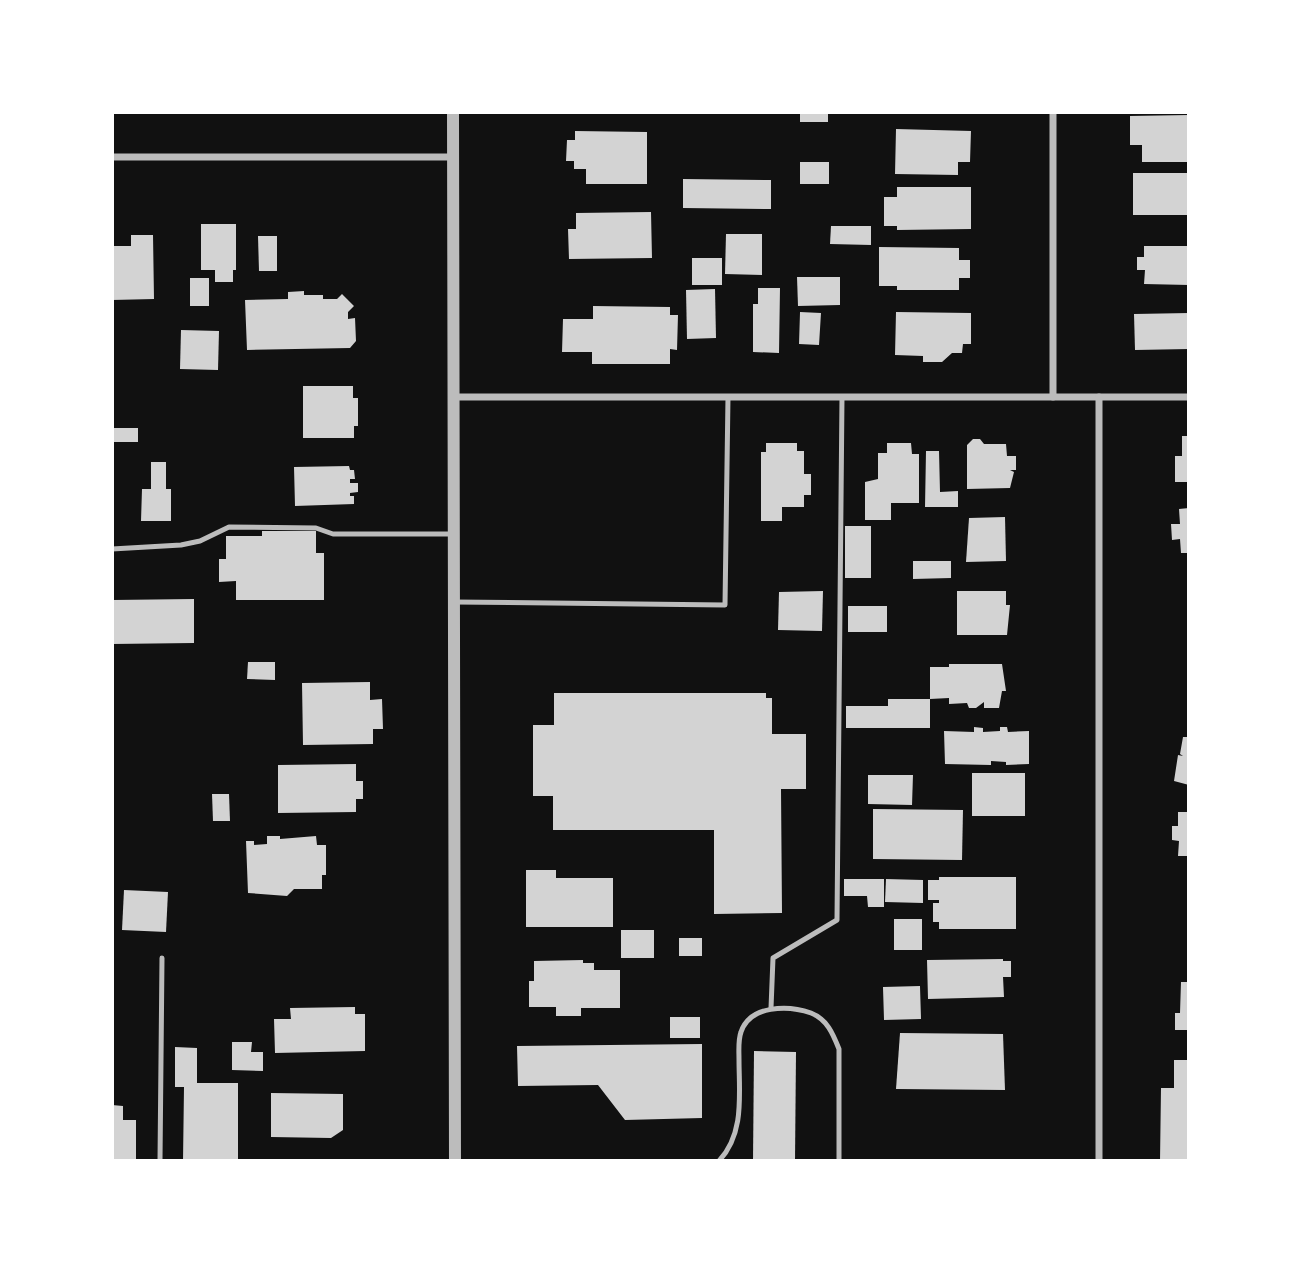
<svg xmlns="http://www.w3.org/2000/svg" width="1301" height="1273" font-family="'Noto Sans',sans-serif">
<rect width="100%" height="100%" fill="#111"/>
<g fill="#d3d3d3">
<rect x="800" y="112" width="28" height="10"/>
<path d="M1189,115V162H1142V145H1130V116Z"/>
<path d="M896,129L971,131L970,162H958V175L895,174Z"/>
<path d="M575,131L647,132V184H586V169H574V161H566L567,140H575Z"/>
<rect x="800" y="162" width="29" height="22"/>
<rect x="1133" y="173" width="56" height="42"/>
<path d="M683,179L771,180V209L683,208Z"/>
<path d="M897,187H971V229L897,230V226H884V197H897Z"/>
<path d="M651,212L652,258L569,259L568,229H576V213Z"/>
<path d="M201,224H236V270H233V282H215V270H201Z"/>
<path d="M831,226H871V245L830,244Z"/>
<path d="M726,234H762V275L725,274Z"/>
<path d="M131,235H153L154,299L112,300V246H131Z"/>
<path d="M258,236H277V271H259Z"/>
<path d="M1144,246H1189V285L1144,284L1145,270H1137V257H1144Z"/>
<path d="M879,247L959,248V260H970V278H959V290H897V286H879Z"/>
<rect x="692" y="258" width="30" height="27"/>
<path d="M797,277H840V305L798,306Z"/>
<rect x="190" y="278" width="19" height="28"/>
<path d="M758,288H780L779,353L753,352V304H758Z"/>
<path d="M715,289L716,338L687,339L686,290Z"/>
<path d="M304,291V295H323V299H337L342,294L354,306L348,312V319L355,318L356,341L350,348L247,350L245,300L288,299V292Z"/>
<path d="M593,306L670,307V315H678L677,350L670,349V364H592V352H562L563,319H593Z"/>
<path d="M800,312L821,313L819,345L799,344Z"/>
<path d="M896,312L971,313V344H963L962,353H952L942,362H923V356L895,355Z"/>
<path d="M1189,313V349L1135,350L1134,314Z"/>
<path d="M181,330L219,331L218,370L180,369Z"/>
<path d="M303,386H353V398H358V426H354V438H303Z"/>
<rect x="113" y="428" width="25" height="14"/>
<path d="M1182,436H1189V482H1175V456H1182Z"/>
<path d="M973,439H980L984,444H1006L1007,456H1016V470H1010L1014,472L1010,488L967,489V445Z"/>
<path d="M766,443H797V451H804V474H811V495H804V507H782V521H761V452H766Z"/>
<path d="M887,443H911L912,454H919V503H891V520H865V482L878,479V453H887Z"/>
<path d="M926,451H939L940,492L958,491V507H925Z"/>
<path d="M151,462H166V489H171V521H141L142,489H151Z"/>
<path d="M349,466L350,470H354L355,479H350V483H358V492L350,493V496H354V504L295,506L294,467Z"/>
<path d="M1189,508V553H1181L1180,539L1172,540L1171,524H1180L1179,509Z"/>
<path d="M1005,517L1006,561L966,562L969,518Z"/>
<rect x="845" y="526" width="26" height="52"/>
<path d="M262,531H316V553H324V600H236V581L219,582V559H226V536H262Z"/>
<path d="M913,561H951V578L913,579Z"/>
<path d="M823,591L822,631L778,630L779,592Z"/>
<path d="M957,591H1006V605H1010L1007,635H957Z"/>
<path d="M194,599V643L112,644V600Z"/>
<rect x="848" y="606" width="39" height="26"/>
<path d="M248,662H275V680L247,679Z"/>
<path d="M949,664H1002L1006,691H1002L999,708H984V702L976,708H969L967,703L949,704V698L930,699V667H949Z"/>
<path d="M370,682V700L382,699L383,729H373V744L303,745L302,683Z"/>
<path d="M554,693H766V698H772V734H806V789H781L782,913L714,914V830H553V796H533V725H554Z"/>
<path d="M888,699H930V728H846V706H888Z"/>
<path d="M974,727L983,728V732L1000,731V727H1007L1008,732L1029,731V764L1006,765V762L991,761V765L945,764L944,731L974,732Z"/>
<path d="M1183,737H1189V785L1174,781L1178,755L1183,756L1180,754Z"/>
<path d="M356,764V781H363V799H356V812L278,813V765Z"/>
<rect x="972" y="773" width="53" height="43"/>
<path d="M868,775H913L912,805L868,804Z"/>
<path d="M212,794H229L230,821H213Z"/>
<path d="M873,809L963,810L962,860L873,859Z"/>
<path d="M1178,812H1189V856H1178L1179,841L1172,840V826H1178Z"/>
<path d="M267,836H280V839L316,836L317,845H326V875H322V889H294L287,896L248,893L246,841H254V845L267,844Z"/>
<path d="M526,870H556V878H613V927H526Z"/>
<path d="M939,877H1016V929H939V922H933V903H939V900H928V880H939Z"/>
<path d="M844,879H884V907H868L867,896H844Z"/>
<path d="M886,879L923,880V903L885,902Z"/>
<path d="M124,890L168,892L166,932L122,930Z"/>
<rect x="894" y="919" width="28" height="31"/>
<rect x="621" y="930" width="33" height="28"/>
<rect x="679" y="938" width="23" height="18"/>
<path d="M1003,959V961H1011V977H1003L1004,997L928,999L927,960Z"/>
<path d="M583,960V963H594V970H620V1008H581V1016H556V1007H529V981H534V961Z"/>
<path d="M1181,982H1189V1030H1175V1013H1180Z"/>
<path d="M920,986L921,1019L884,1020L883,987Z"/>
<path d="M355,1007V1014H365V1051L275,1053L274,1019H291L290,1008Z"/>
<rect x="670" y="1017" width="30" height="21"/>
<path d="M900,1033L1003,1034L1005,1090L896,1089Z"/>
<path d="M232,1042H252L251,1052H263V1071L232,1070Z"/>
<path d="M702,1044V1118L625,1120L598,1085L518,1086L517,1046Z"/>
<path d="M175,1047L197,1048V1083H238V1161H183L184,1087H175Z"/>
<path d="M754,1051L796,1052L795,1161H753Z"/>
<path d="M1174,1060H1189V1161H1160L1161,1088H1174Z"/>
<path d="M271,1093L343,1094V1130L331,1138L271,1137Z"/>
<path d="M112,1105L123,1106V1120H136V1161H112Z"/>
</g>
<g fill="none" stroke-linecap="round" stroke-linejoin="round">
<g stroke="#bcbcbc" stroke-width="5">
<path d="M112,549L181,545L200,541L229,527L316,528L333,534H454"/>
<path d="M454,602L725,605L728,397"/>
<path d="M771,1008L773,958L837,920L842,397"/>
<path d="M160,1161L162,958"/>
<path d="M719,1161C745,1133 739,1094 739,1059C739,1051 738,1040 741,1032C750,1005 788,1005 811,1013C827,1019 833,1034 839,1049V1161"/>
</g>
<g stroke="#bcbcbc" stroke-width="7">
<path d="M1053,112V397"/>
<path d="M112,157H453"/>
<path d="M454,397H1189"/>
<path d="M1099,397V1161"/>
</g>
<path stroke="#bcbcbc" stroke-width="12" d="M453,112L455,1161"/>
</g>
<rect width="1301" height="1273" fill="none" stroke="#ffffff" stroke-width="228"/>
</svg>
